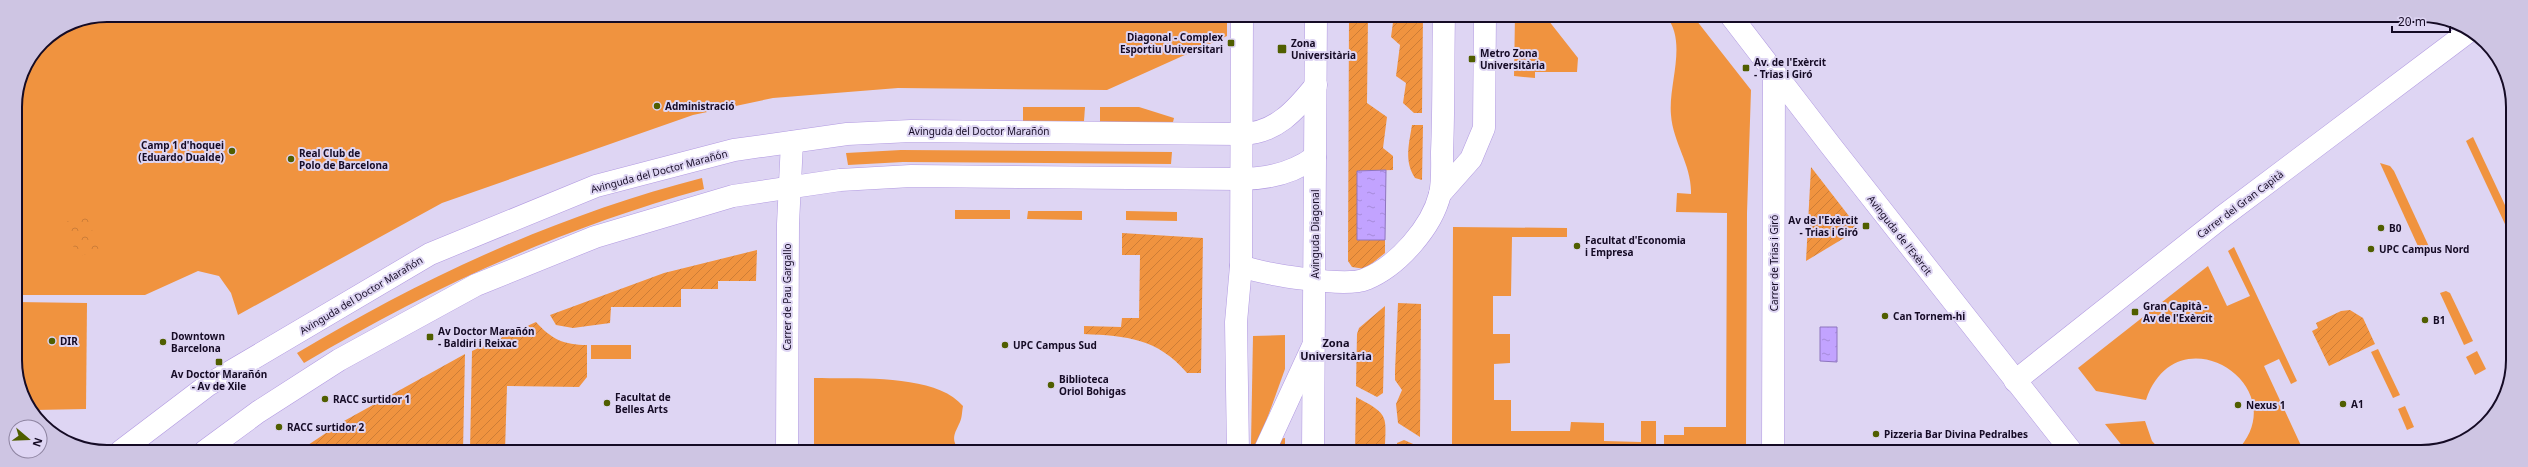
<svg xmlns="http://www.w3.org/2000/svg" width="2528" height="467" font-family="'Noto Sans',sans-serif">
<defs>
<pattern id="park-crowns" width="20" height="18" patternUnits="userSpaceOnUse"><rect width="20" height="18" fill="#f0933f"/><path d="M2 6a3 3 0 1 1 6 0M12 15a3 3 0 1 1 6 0" fill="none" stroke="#cd7d37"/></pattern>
<pattern id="garden-furrows" width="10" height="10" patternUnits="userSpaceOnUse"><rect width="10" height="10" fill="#f0933f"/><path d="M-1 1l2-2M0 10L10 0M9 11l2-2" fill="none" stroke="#cd7d37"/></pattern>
<pattern id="water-ripples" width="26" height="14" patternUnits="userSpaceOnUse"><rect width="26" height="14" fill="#c2a3ff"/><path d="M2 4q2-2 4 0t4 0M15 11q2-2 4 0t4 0" fill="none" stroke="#a68bda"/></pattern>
</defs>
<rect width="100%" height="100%" fill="#ded5f3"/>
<g fill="#f0933f">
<path d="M107,15H1227V36L1107,90L898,88L773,98L693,115L442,203L238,315L231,293L219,276L198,271L145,295H16L15,106L22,71L42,42L72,22Z"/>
<path d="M1515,15L1545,16L1578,58L1577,72H1535V78L1514,76Z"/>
<path d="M1666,16H1693L1751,90L1747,213L1746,445H1664V435H1684V427H1726L1727,213L1676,212L1677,193L1691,194C1692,165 1673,143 1671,115C1668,84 1688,42 1666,16Z"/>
<path d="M1023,107H1085L1084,121H1023Z"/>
<path d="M1100,107H1139L1174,118L1173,122H1100Z"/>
<path d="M2473,137L2512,220V239L2466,141Z"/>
<path d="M901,150L1172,152L1171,164L903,162L848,165L846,153Z"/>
<path d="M2380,163L2390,166L2394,171L2431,251L2422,255Z"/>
<path d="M702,178L704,189C559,229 433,287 304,363L297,353C424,277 558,215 702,178Z"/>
<rect x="955" y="210" width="55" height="9"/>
<path d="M1028,211H1082V220L1027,219Z"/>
<path d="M1126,211L1177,212V221L1126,220Z"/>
<path d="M1453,227L1567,228V237H1512L1511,296H1493V334H1510V363L1494,364V400H1511V431H1570L1571,422L1604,423V441L1641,442V421H1656V445L1452,444Z"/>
<path d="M2234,247L2297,381L2291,384L2279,359L2264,366L2304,452H2236C2299,387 2177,309 2146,400L2096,391L2078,368L2208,266L2227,306L2250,296L2228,251Z"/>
<path d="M2446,291L2450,293L2473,341L2464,345L2440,293Z"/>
<path d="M16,302L87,303L86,409L35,410L17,378Z"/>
<path d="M1285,335V369L1258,444H1251L1253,336Z"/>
<rect x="591" y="345" width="40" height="14"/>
<path d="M2378,349L2400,395L2393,398L2371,352Z"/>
<path d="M2477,351L2486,369L2475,375L2466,357Z"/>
<path d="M814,378C855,379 936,373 963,406C962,411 962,418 960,422C954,435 951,438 959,451H814Z"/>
<path d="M2405,406L2414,427L2407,430L2398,409Z"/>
<path d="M2145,421L2152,441L2162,452H2127L2105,424Z"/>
<path d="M1285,438V452H1272L1277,439Z"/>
</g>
<g fill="url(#park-crowns)">
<path d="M87,215L99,250L77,257L65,222Z"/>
<path d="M623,448L678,449L697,451H623Z"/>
</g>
<g fill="url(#garden-furrows)">
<path d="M1349,15H1368L1367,103L1387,117L1383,148L1393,156V170L1357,171V240H1385V253L1365,269L1352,267L1348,261Z"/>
<path d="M1394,15H1423L1422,113H1414L1403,103L1406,83L1396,76L1400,45L1391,37Z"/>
<path d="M1412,125H1423L1422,180L1415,178C1404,161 1409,144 1412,125Z"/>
<path d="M1811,167L1859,229L1806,261Z"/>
<path d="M1122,233L1203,238L1201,373H1187C1157,338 1127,336 1084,334V326L1121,327L1122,318H1139L1140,255H1122Z"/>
<path d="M757,250L756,281H718V289H681V307H611L610,323L573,328L556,325L550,315L664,273Z"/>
<path d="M1398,303L1421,304L1420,437L1398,423L1396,404L1402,390L1395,380V371Z"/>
<path d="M1385,306L1383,393L1377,397L1356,386L1357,334L1359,328Z"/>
<path d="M2350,310L2363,318L2375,344L2329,366L2312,331L2318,328L2316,323L2341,311Z"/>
<path d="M536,322C551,339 564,345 587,345V377L579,387L507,386L505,451H470L472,351Z"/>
<path d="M465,354L463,451H299L344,421Z"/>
<path d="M1356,397C1390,415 1386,415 1385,452H1355Z"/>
<path d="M1404,440L1420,447V452H1397V443Z"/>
</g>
<g fill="url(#water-ripples)" stroke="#8e75be">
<path d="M1386,170L1385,240H1357V171Z"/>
<path d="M1820,327H1837V362L1820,361Z"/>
</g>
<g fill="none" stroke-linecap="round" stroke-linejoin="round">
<defs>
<g id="minor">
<path d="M1731,16L1831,146L2072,452"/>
<path d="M1440,194L1471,159L1484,128L1485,15"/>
<path d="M2015,381L2222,217L2468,32"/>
<path d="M121,451L208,385L430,254L596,186L734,150L847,134L911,131L1241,134"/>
<path d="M205,451L258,412L339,360L476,285L595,237L733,196L840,180L911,176L1241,179"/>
<path d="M787,451L788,224L792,142"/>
<path d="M1773,452L1774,73"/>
</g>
<g id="major">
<path d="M1241,134C1275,134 1296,110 1316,85"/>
<path d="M1241,179C1268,179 1293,173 1315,157"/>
<path d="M1241,266C1263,274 1346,288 1366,279C1398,266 1432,227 1440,194C1443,181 1442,165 1442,152C1444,106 1443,61 1444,15"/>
<path d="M1238,452L1236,322L1241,266L1242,15"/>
<path d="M1264,452L1312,348"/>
<path d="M1313,452L1316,15"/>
</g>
</defs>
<use href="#minor" stroke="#b199e1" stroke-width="23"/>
<use href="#major" stroke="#b199e1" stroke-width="23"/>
<use href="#minor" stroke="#fff" stroke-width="22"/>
<use href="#major" stroke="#fff" stroke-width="22"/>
</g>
<g fill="#505e00" stroke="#ded5f3" stroke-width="1.5">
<rect x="1227" y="39" width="8" height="8" rx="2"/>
<rect x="1277" y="44" width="10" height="10" rx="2"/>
<rect x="1468" y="55" width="8" height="8" rx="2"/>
<rect x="1742" y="64" width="8" height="8" rx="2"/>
<circle cx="657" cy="106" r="4"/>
<circle cx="232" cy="151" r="4"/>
<circle cx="291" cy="159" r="4"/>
<rect x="1862" y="222" width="8" height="8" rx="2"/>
<circle cx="2381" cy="228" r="4"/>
<circle cx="1577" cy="246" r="4"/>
<circle cx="2371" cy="249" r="4"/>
<rect x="2131" y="308" width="8" height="8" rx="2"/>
<circle cx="1885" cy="316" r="4"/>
<circle cx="2425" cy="320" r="4"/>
<rect x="426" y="333" width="8" height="8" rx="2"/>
<circle cx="52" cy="341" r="4"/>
<circle cx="163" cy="342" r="4"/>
<circle cx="1005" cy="345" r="4"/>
<rect x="215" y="358" width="8" height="8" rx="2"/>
<circle cx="1051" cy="385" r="4"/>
<circle cx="325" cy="399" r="4"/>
<circle cx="607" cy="403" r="4"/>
<circle cx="2343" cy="404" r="4"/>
<circle cx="2238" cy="405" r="4"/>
<circle cx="279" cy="427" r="4"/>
<circle cx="1876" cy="434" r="4"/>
</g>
<g text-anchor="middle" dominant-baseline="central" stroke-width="4" stroke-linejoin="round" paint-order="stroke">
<g font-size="10" font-weight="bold" fill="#150b25" stroke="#ded5f3" text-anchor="start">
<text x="1223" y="37" text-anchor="end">Diagonal - Complex<tspan x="1223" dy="12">Esportiu Universitari</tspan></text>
<text x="1291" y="43">Zona<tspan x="1291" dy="12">Universitària</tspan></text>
<text x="1480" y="53">Metro Zona<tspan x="1480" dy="12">Universitària</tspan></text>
<text x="1754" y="62">Av. de l'Exèrcit<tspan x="1754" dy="12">- Trias i Giró</tspan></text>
<text x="665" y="106">Administració</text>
<text x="224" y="145" text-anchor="end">Camp 1 d'hoquei<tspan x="224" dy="12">(Eduardo Dualde)</tspan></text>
<text x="299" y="153">Real Club de<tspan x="299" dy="12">Polo de Barcelona</tspan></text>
<text x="1858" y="220" text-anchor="end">Av de l'Exèrcit<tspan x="1858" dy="12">- Trias i Giró</tspan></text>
<text x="2389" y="228">B0</text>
<text x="1585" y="240">Facultat d'Economia<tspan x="1585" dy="12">i Empresa</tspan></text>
<text x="2379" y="249">UPC Campus Nord</text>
<text x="2143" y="306">Gran Capità -<tspan x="2143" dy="12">Av de l'Exèrcit</tspan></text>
<text x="1893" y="316">Can Tornem-hi</text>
<text x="2433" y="320">B1</text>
<text x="438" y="331">Av Doctor Marañón<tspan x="438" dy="12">- Baldiri i Reixac</tspan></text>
<text x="171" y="336">Downtown<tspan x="171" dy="12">Barcelona</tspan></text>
<text x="60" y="341">DIR</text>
<text x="1013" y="345">UPC Campus Sud</text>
<text x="219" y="374" text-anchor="middle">Av Doctor Marañón<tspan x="219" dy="12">- Av de Xile</tspan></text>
<text x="1059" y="379">Biblioteca<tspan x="1059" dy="12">Oriol Bohigas</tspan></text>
<text x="615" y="397">Facultat de<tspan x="615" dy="12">Belles Arts</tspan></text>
<text x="333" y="399">RACC surtidor 1</text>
<text x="2351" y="404">A1</text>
<text x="2246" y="405">Nexus 1</text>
<text x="287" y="427">RACC surtidor 2</text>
<text x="1884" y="434">Pizzeria Bar Divina Pedralbes</text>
</g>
<g font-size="10" fill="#150b25" stroke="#ded5f3">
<text x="979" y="131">Avinguda del Doctor Marañón</text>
<text transform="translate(659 171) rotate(-15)">Avinguda del Doctor Marañón</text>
<text transform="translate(2240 204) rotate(-37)">Carrer del Gran Capità</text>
<text transform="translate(1315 234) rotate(-90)">Avinguda Diagonal</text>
<text transform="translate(1900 235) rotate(52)">Avinguda de l'Exèrcit</text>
<text transform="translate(1774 263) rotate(-90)">Carrer de Trias i Giró</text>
<text transform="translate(361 295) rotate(-31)">Avinguda del Doctor Marañón</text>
<text transform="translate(787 297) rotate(-90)">Carrer de Pau Gargallo</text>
</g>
<g font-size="11" font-weight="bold" fill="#150b25" stroke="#ded5f3">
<text x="1336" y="342">Zona<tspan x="1336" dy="13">Universitària</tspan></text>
</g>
</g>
<path d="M0 0H2528V467H0ZM107 22H2421A85 85 0 0 1 2506 107V360A85 85 0 0 1 2421 445H107A85 85 0 0 1 22 360V107A85 85 0 0 1 107 22Z" fill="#cec5e3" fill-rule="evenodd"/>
<path fill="none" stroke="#150b25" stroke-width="2" d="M107 22H2421A85 85 0 0 1 2506 107V360A85 85 0 0 1 2421 445H107A85 85 0 0 1 22 360V107A85 85 0 0 1 107 22Z"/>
<g transform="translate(28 439) rotate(109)"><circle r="19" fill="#ded5f3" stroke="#8e84a1"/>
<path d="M0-3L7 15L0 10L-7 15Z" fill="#505e00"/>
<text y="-6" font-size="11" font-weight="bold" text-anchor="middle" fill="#150b25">N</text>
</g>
<path d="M2392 26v6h58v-6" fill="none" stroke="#150b25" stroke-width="2"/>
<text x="2398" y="26" font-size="12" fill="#150b25" stroke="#ded5f3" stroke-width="3" paint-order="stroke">20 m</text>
</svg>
